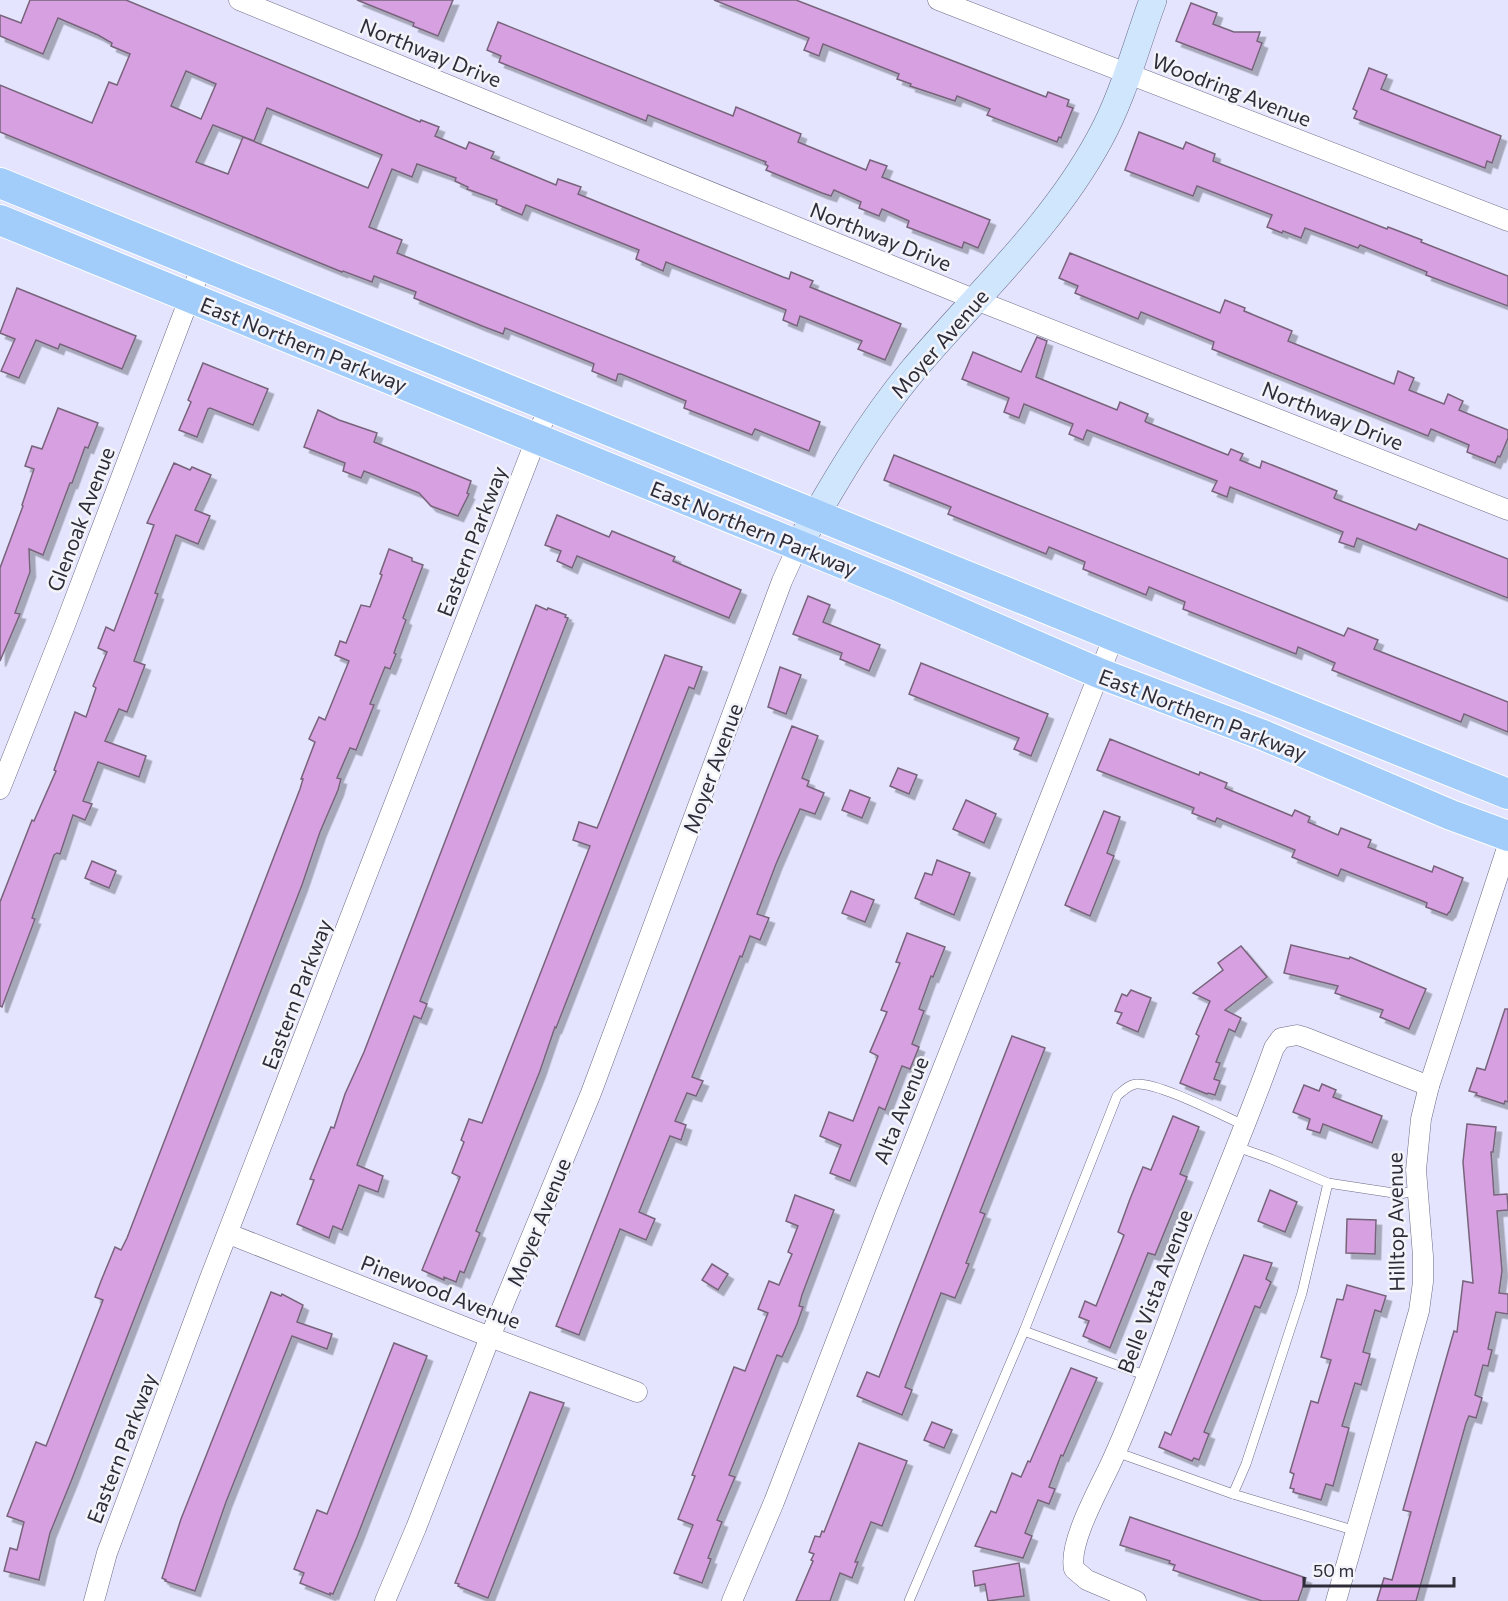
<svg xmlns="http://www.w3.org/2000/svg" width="1508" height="1601" font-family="Commissioner,sans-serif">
<defs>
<filter id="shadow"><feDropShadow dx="5.5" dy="5.5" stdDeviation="0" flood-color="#0004"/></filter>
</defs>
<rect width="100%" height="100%" fill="#e4e4fe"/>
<g fill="#d6a0e1" stroke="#78647b" stroke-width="1.5" fill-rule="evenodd" filter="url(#shadow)">
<path d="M30,0H126L420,122L421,120L439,127L435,136L466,149L469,142L494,152L491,158L556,185L558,179L581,187L578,194L783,277L789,279L791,272L813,281L810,287L901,324L885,360L858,349L862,341L800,316L797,326L783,320L786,310L666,262L663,271L636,259L639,250L526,205L522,215L496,204L497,200L467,189L468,187L455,181L456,178L417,164L412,177L392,169L369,227L402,240L397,253L820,422L809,451L755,429L752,435L684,408L686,401L621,374H618L616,381L592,371L594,364L592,363L505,328L503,334L482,326L414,298L416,292L374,276L372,282L343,271L342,272L0,132V85L92,123L109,82L117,85L130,54L111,46L112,43L98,35L58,18L43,54L0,36V15L21,23ZM186,71L216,84L201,119L171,106ZM267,108L382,155L368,188L243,137L228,174L196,162L213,125L254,141Z"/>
<path d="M357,0H453L438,36L413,26L414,23Z"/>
<path d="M714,0H796L1046,97L1048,92L1069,100L1067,106L1073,108L1061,138L1059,137L1057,142L987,115L990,109L957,96L955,101L910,86L911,84L897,79L899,74L823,44L819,56L804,50L809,38Z"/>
<path d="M1191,3L1217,13L1213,24L1234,32H1260L1257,41L1262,43L1252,70L1176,41Z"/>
<path d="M498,22L733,116L736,107L801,134L798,142L866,170L870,160L887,166L882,177L990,220L978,248L964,242L962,248L907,227L909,221L882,209L879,216L859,208L861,202L834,190L831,196L822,193L766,170L768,166L765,164L766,162L648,115L646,121L499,62L501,56L487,50Z"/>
<path d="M1369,68L1387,75L1381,89L1501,136L1492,163L1487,161L1485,168L1354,118L1357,111L1353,109Z"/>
<path d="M1139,132L1183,149L1186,142L1200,148L1215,154L1213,161L1387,229L1388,227L1422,240L1421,242L1508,276V306L1426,275L1427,272L1360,245L1358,248L1305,228L1301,238L1283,231L1282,233L1267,227L1272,215L1197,186L1193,196L1125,170Z"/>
<path d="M1070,253L1220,313L1225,300L1245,308L1244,311L1292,331L1288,341L1394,384L1398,371L1414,378L1409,390L1444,404L1448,394L1463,401L1459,410L1508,430V438L1500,457L1498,456L1495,463L1467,452L1469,445L1431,429L1428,436L1212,349L1214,342L1141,312L1138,319L1075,293L1078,286L1059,278Z"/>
<path d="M17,288L136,336L122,369L60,344L58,349L36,340L19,378L1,371L15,339L0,333Z"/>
<path d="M1037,337L1047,341L1036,377L1117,410L1120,402L1148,414L1145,421L1146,422L1228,455L1231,449L1243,454L1240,460L1257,467L1260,468L1262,461L1337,491L1334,498L1336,499L1416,530L1419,524L1508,559V598L1357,538L1354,547L1339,542L1343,532L1230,487L1227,497L1212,491L1217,481L1087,430L1083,440L1069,434L1073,424L1024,404L1019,418L1004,412L1009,398L962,379L973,352L1021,372Z"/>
<path d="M203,363L268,389L253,425L210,408L208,409L197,437L179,430L191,402L188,400Z"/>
<path d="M58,408L98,423L88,448L85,447L72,483H70L43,555L29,549L30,572L15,613L20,614L0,661V568L23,506L22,505L34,469L25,466L32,446L42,449Z"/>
<path d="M318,410L339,420L377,433L374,442L471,481L467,493L469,494L458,516L431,506L419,493L364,471L361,478L343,471L345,463L304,447Z"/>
<path d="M894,455L1344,636L1348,628L1378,640L1374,649L1508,702V732L1464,714L1461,722L1332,670L1335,663L1298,647L1296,654L1183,609L1185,602L1149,587L1146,595L1083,569L1085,562L1049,547L1046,554L948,514L951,507L884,480Z"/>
<path d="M174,463L190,470L192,467L211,475L195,510L210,516L198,544L176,535L155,593L158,594L134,661L145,665L127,712L119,709L105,741L146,756L139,777L98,762L83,801L92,804L85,820L73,815L60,854L57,853L54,855L32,918L35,919L2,1007L0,1006V902L32,820L34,821L56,771L54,770L75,712L86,717L96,688L93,686L107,652L98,648L106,627L114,631L154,525L147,523Z"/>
<path d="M557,515L609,537L612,531L675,557L673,561L741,590L729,618L577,556L572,568L557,561L561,551L545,545Z"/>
<path d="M389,549L412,558V561L423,565L403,618L406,620L394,653L396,654L390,669L385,667L370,704L374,705L356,750L350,748L337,778L341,779L338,790L320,832L302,885L72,1479L50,1533L39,1580L4,1571L10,1548L17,1550L24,1522L7,1516L36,1442L46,1446L103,1300L95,1297L101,1281L115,1247L121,1250L127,1238L300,789L303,779H301L315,742L309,739L319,717L325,720L349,661L335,655L340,641L346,643L361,605L370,607L382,575L380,574Z"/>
<path d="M808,596L830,605L823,622L880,645L869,671L840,659L842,653L793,634Z"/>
<path d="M536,605L547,610L548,608L566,615L565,617L568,618L420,1001L427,1004L421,1019L414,1016L357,1165L383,1176L378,1192L359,1185L342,1230L333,1226L329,1238L297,1224L314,1180L310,1179L331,1127L334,1128L345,1094L364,1052Z"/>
<path d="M665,655L702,667L694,689L689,687L556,1028L555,1027L540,1071L476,1231L480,1233L464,1273L460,1271L456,1282L444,1277V1280L422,1270L460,1177L452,1173L464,1142L461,1140L469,1119L482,1123L590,846L573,840L579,822L597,828L600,821Z"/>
<path d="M921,663L1048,714L1031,756L1014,749L1019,738L909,694Z"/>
<path d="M780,667L801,675L786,714L768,707Z"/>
<path d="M792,726L818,736L802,778L809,781L807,786L824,793L815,814L800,809L776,864L757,914L769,918L760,940L750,936L742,957L740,956L692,1077L703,1081L696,1096L687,1093L675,1121L686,1125L681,1140L670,1136L639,1212L655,1219L646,1240L620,1229L579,1335L556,1326Z"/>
<path d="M1110,739L1199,775L1200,772L1227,783L1225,788L1292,816L1295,810L1310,817L1308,822L1338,835L1341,828L1371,840L1368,847L1432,872L1434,866L1463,878L1450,912H1449L1447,915L1426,907L1427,903L1420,900L1341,869L1338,876L1292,857L1295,850L1217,818L1215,822L1192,813L1194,808L1097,770Z"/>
<path d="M898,768L917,775L909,794L890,786Z"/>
<path d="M850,790L870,798L862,818L842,810Z"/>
<path d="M966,800L996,814L984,843L953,829Z"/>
<path d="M1104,811L1120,817L1107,853L1114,856L1090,916L1065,905Z"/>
<path d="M937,860L970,873L954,915L915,898L925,873L932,875Z"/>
<path d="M92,861L116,871L109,888L85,878Z"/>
<path d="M851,891L874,900L865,922L842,913Z"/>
<path d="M907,933L945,947L933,977L931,976L919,1009L924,1011L912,1044L919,1047L910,1069L902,1066L885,1110L879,1107L850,1181L830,1173L841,1145L820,1136L829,1112L853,1121L878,1056L870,1052L887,1012L881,1010L900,963L896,962Z"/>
<path d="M1291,945L1349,959L1350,957L1426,989L1409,1029L1380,1017L1383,1010L1335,993L1338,986L1284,973Z"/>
<path d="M1241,946L1267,977L1225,1010L1241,1018L1235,1032L1229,1029L1216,1062L1220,1063L1214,1079L1220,1081L1215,1095L1208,1093L1207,1094L1180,1083L1199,1036L1196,1034L1210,1001L1193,993L1223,970L1218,963Z"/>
<path d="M1131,990L1151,998L1138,1032L1117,1023L1122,1013L1115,1011L1122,994L1127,996Z"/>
<path d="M1505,1009H1508V1102L1505,1101L1504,1104L1476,1095L1477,1093L1469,1091L1477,1068L1485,1070Z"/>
<path d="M1012,1036L1045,1048L980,1212L985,1214L966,1263L969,1264L955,1298L941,1293L928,1327L905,1387L912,1390L902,1415L857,1396L867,1372L879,1377Z"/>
<path d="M1322,1084L1336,1090L1333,1097L1382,1116L1372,1143L1323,1124L1320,1133L1307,1129L1310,1119L1293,1112L1304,1085L1319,1091Z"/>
<path d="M1173,1116L1199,1127L1180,1174L1187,1177L1155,1255L1148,1253L1110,1348L1083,1336L1089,1321L1079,1317L1085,1301L1096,1306L1124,1235L1118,1232L1130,1199L1143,1167L1151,1170Z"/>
<path d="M1467,1124L1496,1127L1493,1152H1491L1494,1195L1507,1194L1508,1207V1210L1497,1211L1502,1271L1499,1293L1508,1294V1314L1496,1312L1488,1349L1492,1350L1488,1366L1483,1365L1475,1395L1482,1398L1476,1418L1469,1416L1466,1423L1416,1601H1377L1384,1578L1392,1580L1411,1512L1403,1510L1454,1331L1457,1332L1463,1281L1473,1283L1463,1162Z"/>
<path d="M1270,1190L1297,1202L1285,1232L1258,1221Z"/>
<path d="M795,1195L834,1210L802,1295L799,1306L803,1307L797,1324L782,1357L777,1355L729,1475L735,1477L717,1520L722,1522L708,1558L711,1559L702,1583L674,1573L693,1525L678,1519L695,1476L692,1475L734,1367L745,1371L768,1313L758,1309L769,1281L779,1285L792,1254L788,1252L798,1226L786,1221Z"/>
<path d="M1347,1219L1376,1220L1375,1254L1346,1253Z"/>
<path d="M1244,1255L1272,1263L1266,1279L1271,1282L1260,1308L1255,1306L1232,1363L1204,1432L1209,1434L1199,1460L1194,1458L1192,1461L1159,1447L1165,1432L1171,1435Z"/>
<path d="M712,1264L728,1274L718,1290L702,1280Z"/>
<path d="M1347,1285L1386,1296L1381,1312L1375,1310L1363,1352L1370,1354L1361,1385L1355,1383L1342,1426L1349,1428L1333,1486L1326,1484L1321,1500L1293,1492L1294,1489L1290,1488L1294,1474L1290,1472L1311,1401L1318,1403L1320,1396L1331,1360L1321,1357L1337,1299L1343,1300Z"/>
<path d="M271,1292L281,1296L282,1294L303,1305L297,1322L332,1334L327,1349L292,1336L226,1502L195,1591L165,1581L166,1580L162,1578L181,1519Z"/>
<path d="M394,1343L427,1356L357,1537L333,1594L330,1593V1595L300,1583L304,1573L294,1569L317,1510L327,1514Z"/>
<path d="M1071,1368L1097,1378L1063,1456L1061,1455L1049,1487L1055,1489L1049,1504L1038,1500L1025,1533L1032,1536L1023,1558L975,1546L991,1511L996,1513L1012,1473L1021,1477L1028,1461L1030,1462Z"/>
<path d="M530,1392L564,1403L488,1598L458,1586L459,1584L455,1583Z"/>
<path d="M932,1422L952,1430L944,1448L924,1440Z"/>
<path d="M859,1443L907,1461L882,1526L871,1522L855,1562H858L852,1578L840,1573L830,1601H796L813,1561L811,1560L814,1554L809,1552L815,1536L820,1537L822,1531L824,1532Z"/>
<path d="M1130,1517L1306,1578L1298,1601H1262L1173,1570L1175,1565L1169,1563L1170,1561L1120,1545Z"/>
<path d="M1019,1563L1024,1596L988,1601L985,1584L975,1586L973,1571Z"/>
</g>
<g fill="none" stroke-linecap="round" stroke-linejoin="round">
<defs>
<g id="lane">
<path d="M1237,1147L1271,1159L1328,1183L1400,1194L1418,1190"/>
<path d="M1024,1331L1147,1376"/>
<path d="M1116,1452L1233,1494L1356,1531"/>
<path d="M1233,1494L1246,1464L1302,1293L1328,1183"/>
<path d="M909,1601L1024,1331L1117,1096C1123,1091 1128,1085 1136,1084C1158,1082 1223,1116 1246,1126"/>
</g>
<g id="street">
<path d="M239,0L976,300L1508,510"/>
<path d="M938,0L1508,221"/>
<path d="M0,789L65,625L202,265"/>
<path d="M229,1234L490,1337L637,1392"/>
<path d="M94,1601L107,1553L210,1278L549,406"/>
<path d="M385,1601L416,1528L490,1337L591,1093L782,581L798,546"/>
<path d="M732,1601L774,1502L888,1207L1114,636"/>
<path d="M1136,1601L1087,1580L1074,1569C1068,1543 1099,1489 1111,1463C1143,1393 1168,1319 1196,1247C1222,1181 1250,1115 1274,1048L1281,1038L1297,1035L1304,1037L1429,1086"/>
<path d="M1336,1601L1419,1311L1423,1282V1256L1416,1170L1421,1119L1429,1086L1508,845"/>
</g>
<path id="secondary" d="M798,546C833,485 868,424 913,370C976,295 1051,228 1099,140C1123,97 1136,46 1153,0"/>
<g id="primary">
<path d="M0,183L1114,636L1508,794"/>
<path d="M0,220L898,586L1099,673L1263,735L1451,815L1508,836"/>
</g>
</defs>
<use href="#lane" stroke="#6c6b87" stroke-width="10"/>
<use href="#street" stroke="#6c6b87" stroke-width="21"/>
<use href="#secondary" stroke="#6c6b87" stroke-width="28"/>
<use href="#primary" stroke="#fff" stroke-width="32"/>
<use href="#lane" stroke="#fff" stroke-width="9"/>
<use href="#street" stroke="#fff" stroke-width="20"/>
<use href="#secondary" stroke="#d0e6fd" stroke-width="27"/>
<use href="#primary" stroke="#a2cdfb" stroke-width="30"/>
</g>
<g text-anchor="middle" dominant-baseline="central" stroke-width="5" stroke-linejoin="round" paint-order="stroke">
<g font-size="21" fill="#2d2c38" stroke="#f3f3fa">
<text transform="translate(431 52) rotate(22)">Northway Drive</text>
<text transform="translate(1232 89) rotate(21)">Woodring Avenue</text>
<text transform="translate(881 236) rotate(22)">Northway Drive</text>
<text transform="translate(939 343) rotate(-49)">Moyer Avenue</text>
<text transform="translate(304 344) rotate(22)">East Northern Parkway</text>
<text transform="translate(1333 415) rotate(22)">Northway Drive</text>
<text transform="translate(80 519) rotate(-69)">Glenoak Avenue</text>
<text transform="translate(754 528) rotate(22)">East Northern Parkway</text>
<text transform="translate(471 541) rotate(-69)">Eastern Parkway</text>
<text transform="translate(1203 714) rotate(21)">East Northern Parkway</text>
<text transform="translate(712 768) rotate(-70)">Moyer Avenue</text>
<text transform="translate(296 994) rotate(-69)">Eastern Parkway</text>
<text transform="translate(900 1110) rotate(-68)">Alta Avenue</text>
<text transform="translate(538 1222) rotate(-68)">Moyer Avenue</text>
<text transform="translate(1395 1222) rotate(-91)">Hilltop Avenue</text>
<text transform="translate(441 1291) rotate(21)">Pinewood Avenue</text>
<text transform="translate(1154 1291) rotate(-69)">Belle Vista Avenue</text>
<text transform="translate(121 1448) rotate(-69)">Eastern Parkway</text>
</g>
</g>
<path d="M1304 1577v9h150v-9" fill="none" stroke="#2d2c38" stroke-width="3"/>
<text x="1313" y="1577" font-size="18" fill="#2d2c38" stroke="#f3f3fa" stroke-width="4.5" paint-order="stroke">50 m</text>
</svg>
